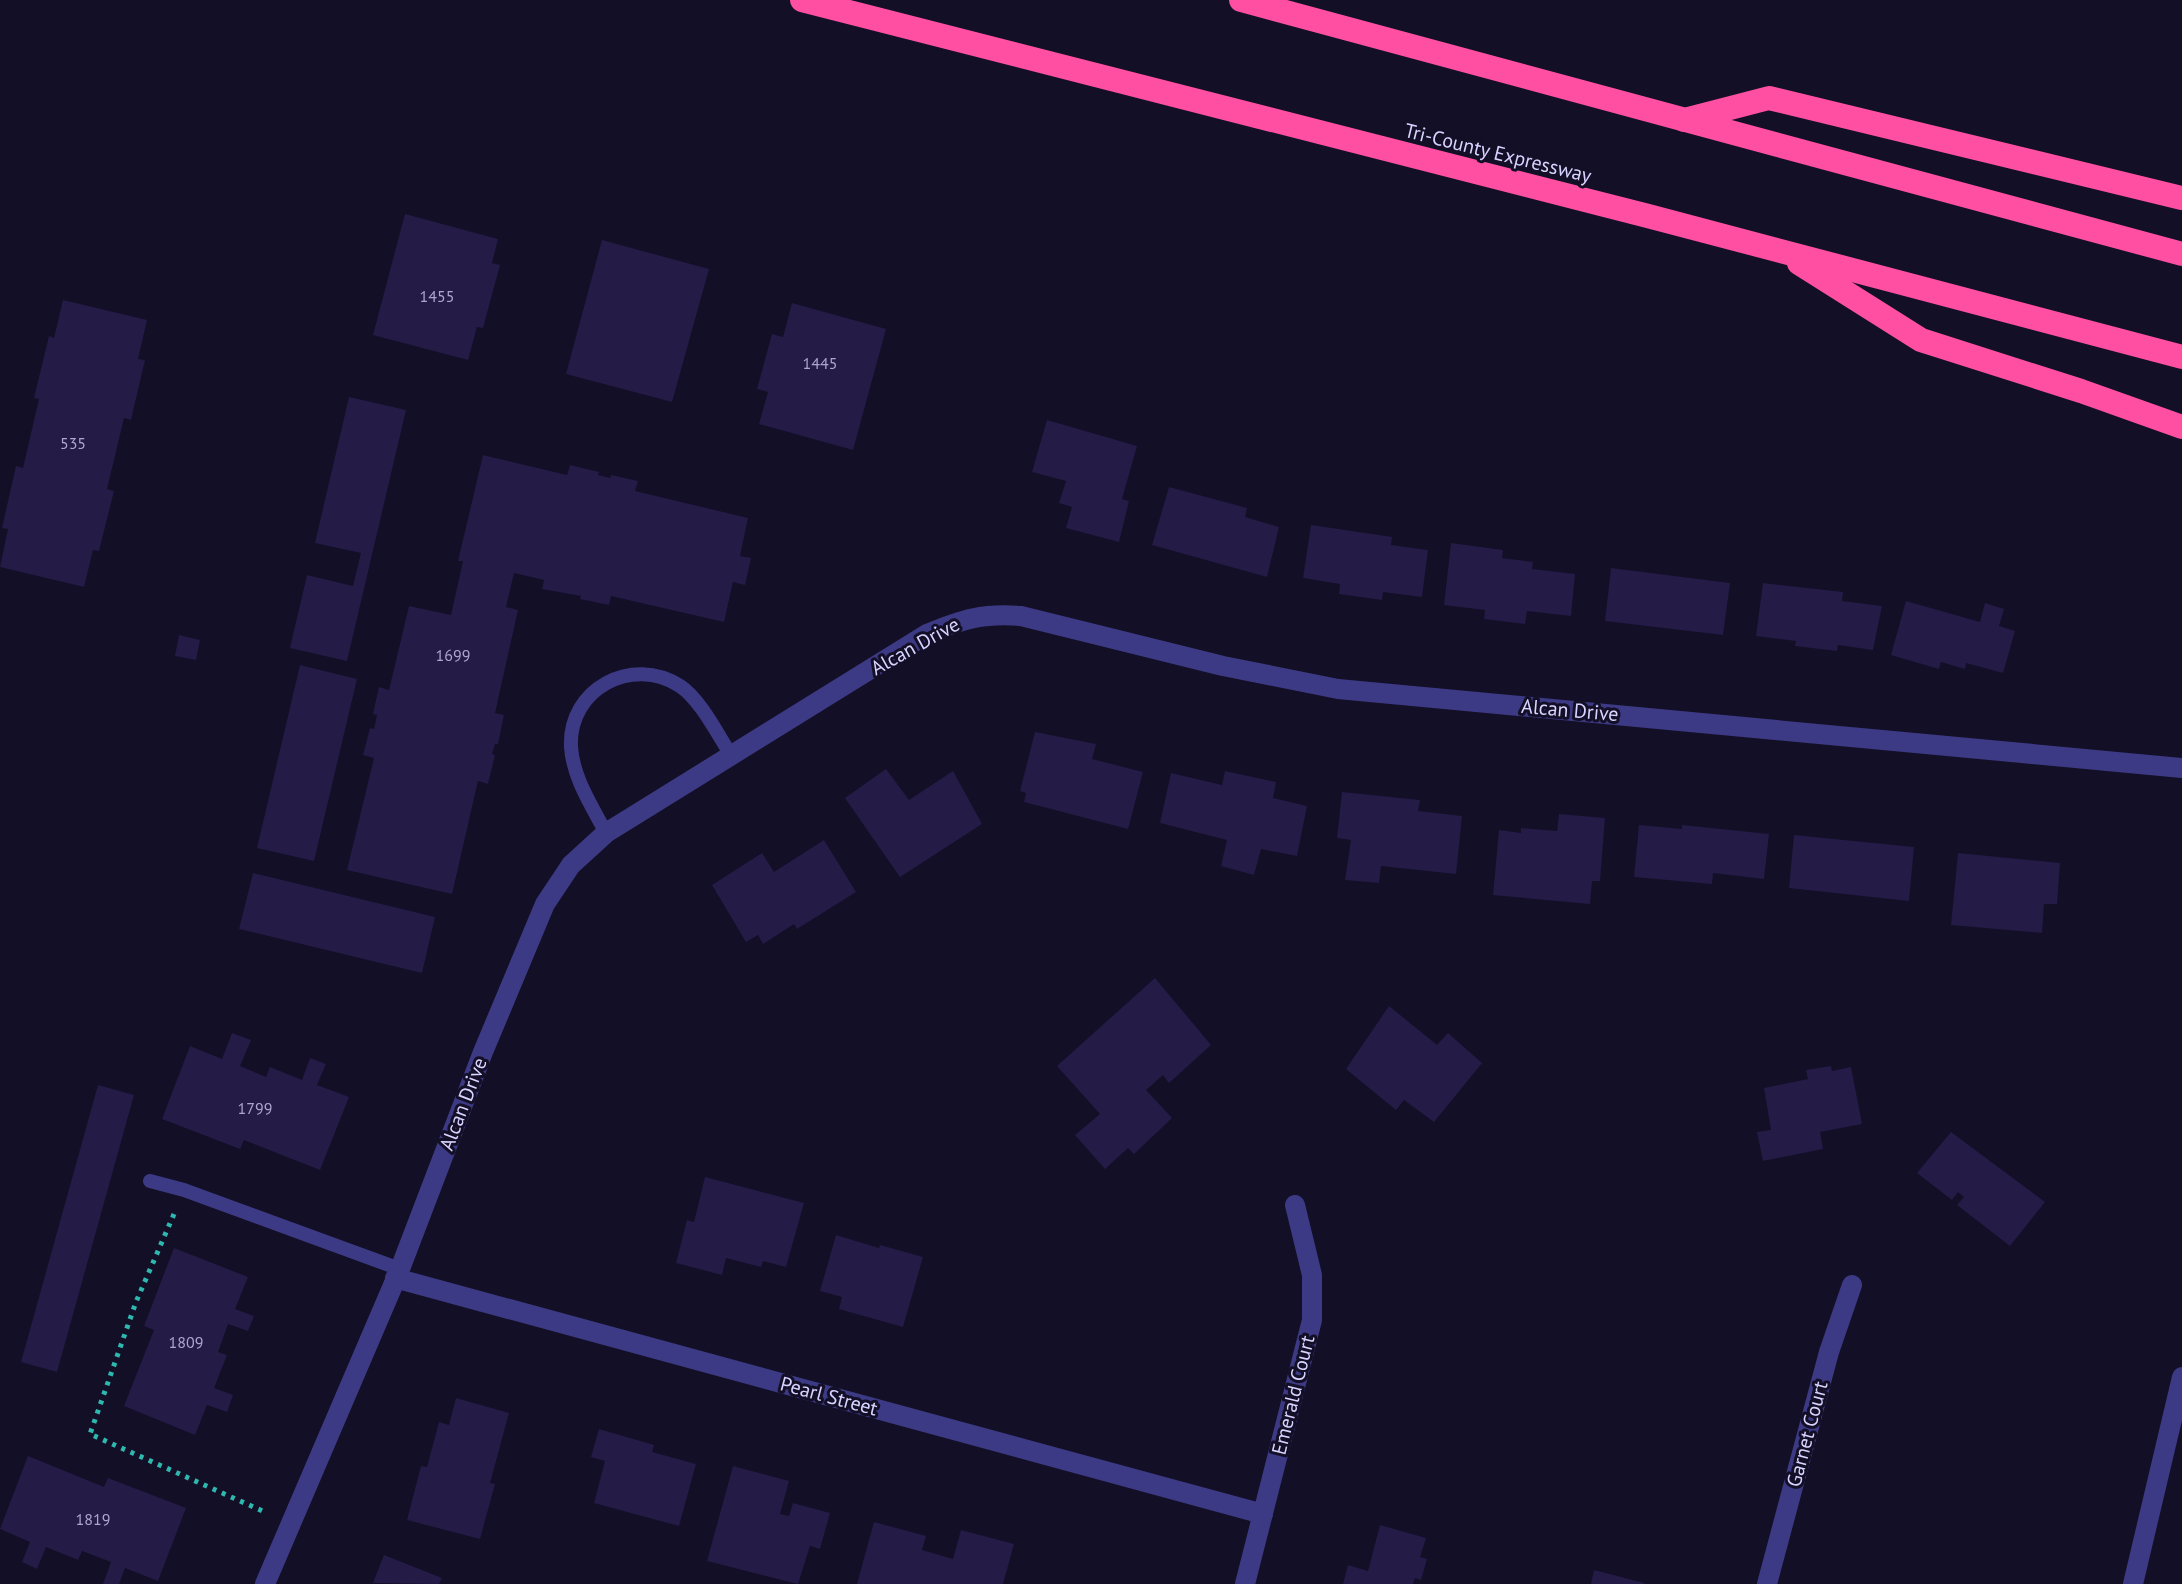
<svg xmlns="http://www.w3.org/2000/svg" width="2182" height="1584" font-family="'PT Sans',sans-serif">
<rect width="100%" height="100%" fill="#130f26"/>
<g fill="#241b47">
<path d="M405,214L498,239L492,263L500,265L483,328L477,327L468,360L373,335Z"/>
<path d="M602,240L709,269L672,402L566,374Z"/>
<path d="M63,300L147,320L138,359L145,360L131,420L124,418L107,489L114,491L99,551L93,550L84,587L0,567L8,529L2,528L16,466L23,468L39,399L34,398L49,336L54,338Z"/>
<path d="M792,303L886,329L853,450L759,424L768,392L757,389L772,334L783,337Z"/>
<path d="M349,397L406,410L347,661L290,648L307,575L353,586L361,553L315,543Z"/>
<path d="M1047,420L1137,446L1122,499L1129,501L1119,542L1066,528L1072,507L1059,503L1066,481L1032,472Z"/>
<path d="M483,455L567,475L570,465L599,472L598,475L610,478L611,475L638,481L635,491L748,518L740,556L751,558L745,585L733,582L724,622L611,596L609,605L580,599L581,596L542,589L544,580L514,573L506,607L518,610L495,713L504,715L498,744H495L492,754L495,755L488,784L478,781L452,894L347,870L374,758L363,755L370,728L374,729L377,715L373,714L379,687L389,690L409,606L451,615L463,561H458Z"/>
<path d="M1169,487L1247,508L1245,517L1279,527L1267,577L1152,545Z"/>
<path d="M1311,525L1392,537L1391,545L1428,550L1422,597L1383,592L1382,600L1339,594L1340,584L1303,578Z"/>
<path d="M1451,543L1503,550L1502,558L1533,562L1532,569L1575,574L1571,616L1527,611L1525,624L1484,619L1485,610L1444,605Z"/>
<path d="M1611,568L1730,583L1723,635L1605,621Z"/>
<path d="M1763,583L1843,592L1842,601L1882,606L1873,650L1838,645L1837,651L1795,646L1796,641L1756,636Z"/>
<path d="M1906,601L1980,622L1985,603L2004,609L1999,626L2015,631L2003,673L1966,663L1965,669L1941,662L1939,669L1891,655Z"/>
<path d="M179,635L200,640L196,660L175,656Z"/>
<path d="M300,665L357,679L314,861L257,848Z"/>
<path d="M1035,732L1096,744L1092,759L1143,772L1128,829L1024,802L1026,793L1020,791Z"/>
<path d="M886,769L909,800L953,771L982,824L900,877L845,798Z"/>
<path d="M1225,771L1276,782L1273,798L1307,806L1297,856L1261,849L1254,875L1221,866L1227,840L1160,823L1171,773L1222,785Z"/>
<path d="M1342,792L1420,800L1418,811L1462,816L1456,874L1381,866L1379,883L1345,880L1351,840L1337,838Z"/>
<path d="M1559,814L1605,818L1600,881H1592L1590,904L1493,895L1499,830L1521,833V828L1557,831Z"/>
<path d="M1639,825L1682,829V825L1769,834L1764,879L1713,873L1712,884L1634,877Z"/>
<path d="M1794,835L1914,847L1909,901L1789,888Z"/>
<path d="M824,840L856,892L797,929L794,924L763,944L758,935L746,942L712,885L762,853L774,872Z"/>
<path d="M1958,853L2060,863L2057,904H2044L2042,933L1951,925Z"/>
<path d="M253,873L435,917L422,973L239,929Z"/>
<path d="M1155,978L1211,1045L1169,1083L1163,1075L1146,1090L1172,1118L1134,1154L1128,1148L1105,1169L1075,1135L1100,1114L1057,1066Z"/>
<path d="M1389,1006L1437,1045L1448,1033L1482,1063L1434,1122L1404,1100L1396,1110L1346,1069Z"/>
<path d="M232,1033L251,1040L240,1066L266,1077L270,1067L302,1080L310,1058L326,1064L317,1085L349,1097L320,1170L244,1140L240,1149L162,1119L190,1046L222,1059Z"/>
<path d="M1831,1066L1832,1071L1851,1067L1862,1124L1820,1132L1823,1149L1763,1161L1757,1132L1771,1130L1764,1088L1808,1079L1806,1070Z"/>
<path d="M98,1085L134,1095L57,1372L21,1362Z"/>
<path d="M1951,1132L2045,1202L2010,1246L1957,1205L1964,1197L1958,1192L1952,1200L1917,1173Z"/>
<path d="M705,1177L804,1203L786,1267L763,1261L761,1267L726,1258L722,1275L676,1263L687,1220L694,1222Z"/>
<path d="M836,1235L879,1248L880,1245L923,1257L903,1327L839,1309L842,1297L820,1291Z"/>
<path d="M174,1248L248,1277L235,1309L254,1316L248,1331L228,1324L218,1352L227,1355L214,1388L233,1395L227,1412L207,1405L195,1435L124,1406L154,1330L144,1326Z"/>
<path d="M456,1398L509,1413L490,1483L495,1484L480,1539L407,1520L421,1466L427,1467L439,1422L449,1425Z"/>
<path d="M599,1429L654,1445L652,1452L696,1464L679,1526L594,1503L605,1461L591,1457Z"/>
<path d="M28,1456L104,1487L108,1478L186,1508L158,1581L125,1568L119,1584H103L111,1562L82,1551L78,1560L46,1547L37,1569L22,1562L30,1542L0,1529Z"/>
<path d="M733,1466L789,1481L780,1514L789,1516L793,1503L830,1513L820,1549L810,1546L798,1584L707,1561Z"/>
<path d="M874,1522L926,1536L922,1550L953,1559L961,1530L1014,1544L1003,1584H857Z"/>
<path d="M1380,1525L1426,1538L1420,1557L1427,1559L1421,1580L1415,1578L1413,1584H1343L1348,1565L1368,1571Z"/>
<path d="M384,1555L442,1578L439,1584L373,1583Z"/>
<path d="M1594,1570L1644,1583V1584H1591Z"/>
</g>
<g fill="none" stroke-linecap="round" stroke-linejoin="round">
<path stroke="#2fb8b0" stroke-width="5" stroke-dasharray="4 6" stroke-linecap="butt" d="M174,1214L136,1302L90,1434L267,1513"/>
<g stroke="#3d3a85" stroke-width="14">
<path d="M606,833C592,806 573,778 571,747C568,689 632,655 680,686C700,699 718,735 731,755"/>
<path d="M150,1181L184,1190L400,1269"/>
</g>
<g stroke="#3d3a85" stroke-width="20">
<path d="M395,1278L1263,1514"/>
<path d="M265,1584L400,1269L483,1052L545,904L571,865L606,833L927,634C963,619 983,613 1021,616L1223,666L1338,689L2182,768"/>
<path d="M1245,1584L1312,1320V1275L1295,1205"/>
<path d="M1767,1584L1829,1352L1852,1285"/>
<path d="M2133,1584L2182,1377"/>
</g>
<g stroke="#ff4fa3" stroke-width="24">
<path d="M802,0L1648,216L2182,357"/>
<path d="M1241,0L2182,254"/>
<path d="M1684,120L1769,98L2182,198"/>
<path d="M1799,263L1921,340L2081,391L2182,427"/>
</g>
</g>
<g text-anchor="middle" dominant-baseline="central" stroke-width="6" stroke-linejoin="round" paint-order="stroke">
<g font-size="16" fill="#aca6d1">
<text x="437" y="296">1455</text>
<text x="820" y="363">1445</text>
<text x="73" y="443">535</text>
<text x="453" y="655">1699</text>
<text x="255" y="1108">1799</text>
<text x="186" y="1342">1809</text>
<text x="93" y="1519">1819</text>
</g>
<g font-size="20" fill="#d9d4ff" stroke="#130f26">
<text transform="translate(1498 153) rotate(14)">Tri-County Expressway</text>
<text transform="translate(915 646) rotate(-29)">Alcan Drive</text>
<text transform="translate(1570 710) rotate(5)">Alcan Drive</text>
<text transform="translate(463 1104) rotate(-69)">Alcan Drive</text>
<text transform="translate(1293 1395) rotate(-76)">Emerald Court</text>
<text transform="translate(829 1396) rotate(15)">Pearl Street</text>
<text transform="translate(1807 1434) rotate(-75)">Garnet Court</text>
</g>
</g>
</svg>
